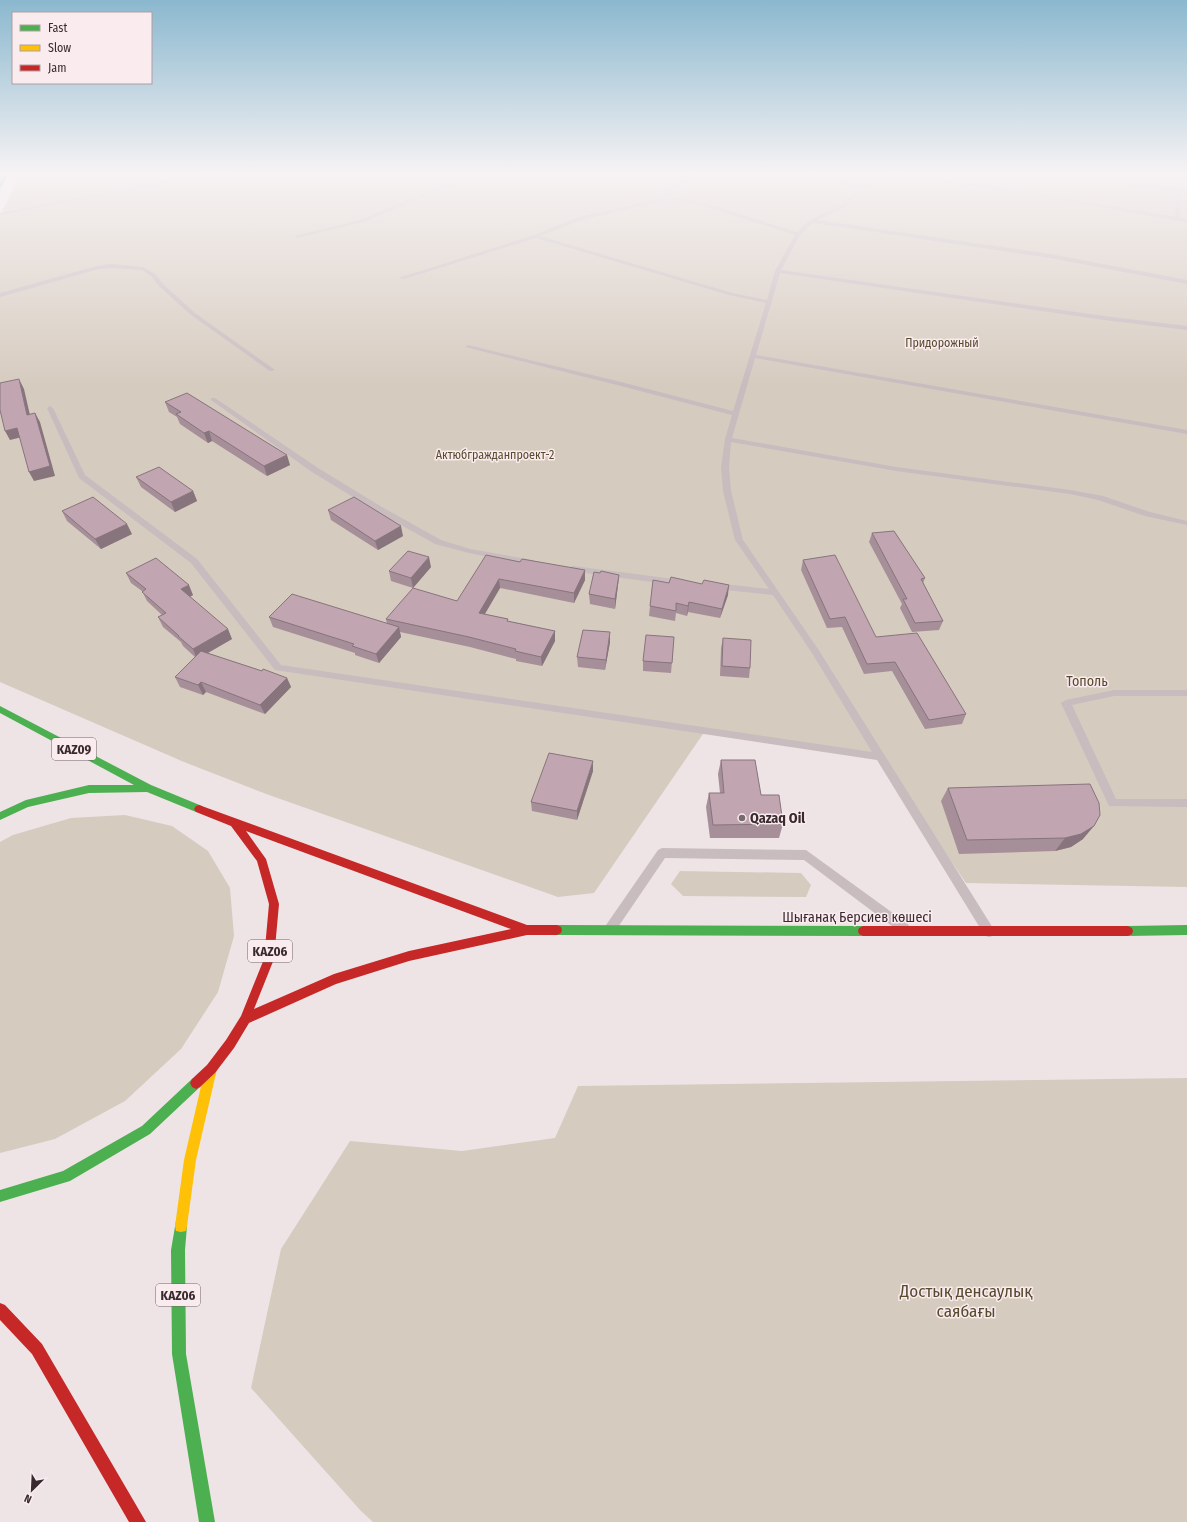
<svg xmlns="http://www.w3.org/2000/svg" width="1187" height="1522" font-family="'Fira Sans Condensed',sans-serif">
<rect width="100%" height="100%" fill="#eee4e6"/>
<g fill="#d6cbbf">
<path d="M22,172H1187V887L966,883L882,760L705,731L594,893L558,897L269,795L184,762L0,682V215Z"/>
<path d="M125,815L172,826L208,851L230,888L234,936L218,992L181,1049L125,1101L55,1139L0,1153V842L13,835L71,818Z"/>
<path d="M680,871L801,873L811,885L806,897L683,896L671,884Z"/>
<path d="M1187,1078V1522H373L361,1511L251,1388L281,1249L350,1141L462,1151L555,1138L578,1086Z"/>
</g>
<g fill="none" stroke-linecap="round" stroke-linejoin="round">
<g fill="#c8bcbf" fill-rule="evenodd">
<path d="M267,172L249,175L203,176L0,215V213L203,174Z"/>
<path d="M476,172H482L364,222L297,238L294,236L360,220Z"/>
<path d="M696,172H701L678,186L668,196L710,205L797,232L810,220L840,206L859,188L798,172H806L862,185L875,172H880L1003,188L1175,217L1177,193L1178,191L1087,179L1089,178L1187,189V191H1183L1181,193L1180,218L1187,220V222L1003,190L878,174L844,208L817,220L1050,254L1187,280V284L1050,258L813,223L800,235L781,270L1104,316L1187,326V330L1104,320L780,273L756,355L1187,430V434L755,358L732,438L896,467L1070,490L1103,496L1150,512L1187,521V525L1145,516L1098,500L1070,494L896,471L731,442L729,467L731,491L743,540L818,649L993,928L995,932L993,936L989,937L985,936L877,760L275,670L191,563L79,478L47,408L50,406L53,408L85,475L197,559L281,665L872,752L812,653L773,595L716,589L712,586L716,583L769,589L735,540L723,491L721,467L725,439L732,415L617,385L465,347L468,345L621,382L733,411L766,303L729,295L536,238L404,279L399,278L531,236L580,217L658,199L674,184ZM665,198L707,207L795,235L775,271L767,300L732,293L540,236L584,219L662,201Z"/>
<path d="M111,264L143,267L155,274L163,284L195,313L275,370L270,371L191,315L159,286L151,276L142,270L111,268L99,269L0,297V293L97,266Z"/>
<path d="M211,398H215L318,468L382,507L441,540L470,549L533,560L537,563L533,566L469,553L435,544L376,511L312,472L211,400Z"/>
<path d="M573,566L682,580L686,583L682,586L570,571V567Z"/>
<path d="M1114,690H1187V696H1114L1072,705L1116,799H1187V807L1109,806L1061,703L1066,700Z"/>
<path d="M662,848L806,850L908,924L910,928L908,932L904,933L900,932L804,860L665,858L614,933L610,934L606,933L604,929L606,925L658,850Z"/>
</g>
<g fill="#4caf50" fill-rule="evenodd">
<path d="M6,172H10L0,188V183Z"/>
<path d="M0,706L151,785L202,806L204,809L202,812H196L147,792L89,793L28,807L0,820V812L26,800L89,785H134L0,713Z"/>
<path d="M557,925L863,926L867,928L868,931L867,934L863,936L557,935L553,933L552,930L553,927Z"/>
<path d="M1187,925V935L1128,936L1124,934L1123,931L1124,928L1128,926Z"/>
<path d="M196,1077L200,1079L202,1083L200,1087L150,1134L70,1181L0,1202V1190L63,1171L142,1126L192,1079Z"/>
<path d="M181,1220L186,1221L187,1226L185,1250L186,1354L215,1522H199L172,1354L171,1250L176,1221Z"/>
</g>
<path fill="#ffc107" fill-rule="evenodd" d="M211,1063L215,1065L217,1069L196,1160L187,1226L186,1231L181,1232L176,1231L175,1226L184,1160L205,1069L207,1065Z"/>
<g fill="#c62828" fill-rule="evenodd">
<path d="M199,805L527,925H557L561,927L562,930L561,933L557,935H527L409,961L336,984L249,1023L234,1048L215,1073L200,1087L196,1089L192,1087L190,1083L192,1079L207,1065L226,1040L241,1016L264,959L269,904L257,861L231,826L196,812L194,809L196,806ZM246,831L511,929L409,951L334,974L254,1009L274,959L279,904L266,859Z"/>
<path d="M863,926H1128L1132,928L1133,931L1132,934L1128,936H863L859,934L858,931L859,928Z"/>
<path d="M0,1303L5,1305L42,1344L146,1522H129L32,1354L0,1320Z"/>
</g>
</g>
<g fill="#a68f98">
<path d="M165,402L290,465L267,476L212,441L208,443L180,424L177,417L169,412Z"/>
<path d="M136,477L193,491L197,501L175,512L141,487Z"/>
<path d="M328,510L403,536L378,550L331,520Z"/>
<path d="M62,511L132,534L101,549L67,521Z"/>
<path d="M872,533L925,578L923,583L943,621L939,630L912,632L900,608L902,604L869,542Z"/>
<path d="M803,560L876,637L966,714L962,724L925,729L892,671L864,674L842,627L827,628L801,570Z"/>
<path d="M520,562L585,570V580L574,603L500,588L485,614L508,619V621L555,631V641L542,666L516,661V659L470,647L400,632L401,637L379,663L355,655V653L273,627L269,617L387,624L386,619L457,601Z"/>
<path d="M431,567L413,588L391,581L389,571Z"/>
<path d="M126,573L193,595L190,597L232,639L208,653L262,671L287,678L291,687L265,714L206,692L203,695L180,687L175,677L195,657L183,646L181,642L163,627L158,617L162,615L147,601L142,591L131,583Z"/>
<path d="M600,573L619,575L618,585L615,609L590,604L589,594Z"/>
<path d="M728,595L720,618L688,612L687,616L676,613L675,621L649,616L650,606Z"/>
<path d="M674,637L671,673L643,671V661Z"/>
<path d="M723,638L750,668L749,678L720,676L721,648Z"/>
<path d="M610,642L605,670L578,667L577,657Z"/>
<path d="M721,760L761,795L783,824L779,838H710L706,807L709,793H720L718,774Z"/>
<path d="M593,771L577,820L532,811L531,802Z"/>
<path d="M948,788L1083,839L1071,847L1055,851L959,854L941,801Z"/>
</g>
<g fill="#87747c">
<path d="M19,379L24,389L32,424L27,415Z"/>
<path d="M35,413L40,422L55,476L34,481L29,472Z"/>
<path d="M17,428L22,437L10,440L5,431Z"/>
<path d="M209,431L212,441L208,443L204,433Z"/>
<path d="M287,455L290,465L267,476L264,466Z"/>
<path d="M193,491L197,501L175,512L171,502Z"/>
<path d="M127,524L132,534L101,549L95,539Z"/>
<path d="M401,526L403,536L378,550L375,541Z"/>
<path d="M429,557L431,567L413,588L411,578Z"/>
<path d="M585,570V580L574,603V593Z"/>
<path d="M619,575L618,585L615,609V599Z"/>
<path d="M499,579L500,588L480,622L479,613Z"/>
<path d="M189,585L193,595L186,599L181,589Z"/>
<path d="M729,585L728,595L720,618L722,609Z"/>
<path d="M689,602L688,612L687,616L688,606Z"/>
<path d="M399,627L401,637L379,663L376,654Z"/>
<path d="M228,629L232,639L197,659L193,649Z"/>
<path d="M555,631V641L542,666L541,657Z"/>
<path d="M610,632V642L605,670L606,660Z"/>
<path d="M287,678L291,687L265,714L260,705Z"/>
<path d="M201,682L206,692L203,695L198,685Z"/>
<path d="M593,761V771L577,820V811Z"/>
<path d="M1094,826L1083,839L1071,847L1055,851L1065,838Z"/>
</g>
<g fill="#c1a6b1" stroke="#87747c">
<path d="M19,379L27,415L35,413L50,466L29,472L17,428L5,431L0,410V383Z"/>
<path d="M187,393L287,455L264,466L209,431L204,433L176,414L181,412L165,402Z"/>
<path d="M159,467L193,491L171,502L136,477Z"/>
<path d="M93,497L127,524L95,539L62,511Z"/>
<path d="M354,497L401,526L375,541L328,510Z"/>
<path d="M894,531L925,578L921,579L943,621L915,623L903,599H907L872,533Z"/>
<path d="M408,551L429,557L411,578L389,571Z"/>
<path d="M486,555L520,562L522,559L585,570L574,593L499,579L479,613L508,619L507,621L555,631L541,657L515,651L516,649L469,637L386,619L413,588L457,601Z"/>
<path d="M835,555L876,637L917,633L966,714L929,720L895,662L867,664L845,617L830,619L803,560Z"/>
<path d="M156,558L189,585L181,589L228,629L193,649L178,636H179L158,617L166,613L142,592L146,589L126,573Z"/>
<path d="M601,571L619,575L615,599L589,594L594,572L600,573Z"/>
<path d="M671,577L702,584L704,580L729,585L722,609L689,602L688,606L676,603V611L650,606L653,580L669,583Z"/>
<path d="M292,594L399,627L376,654L352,646L354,644L269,617Z"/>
<path d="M583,630L610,632L606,660L577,657Z"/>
<path d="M646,635L674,637L672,663L643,661Z"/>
<path d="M723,638L751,640L750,668L722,666Z"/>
<path d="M201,651L262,671L263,669L287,678L260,705L201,682L198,685L175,677Z"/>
<path d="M549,753L593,761L577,811L531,802Z"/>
<path d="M721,760H755L761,795H779L783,824L713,825L709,793H724Z"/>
<path d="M1090,784L1099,803L1100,815L1094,826L1081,834L1065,838L967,840L948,788Z"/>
</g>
<linearGradient id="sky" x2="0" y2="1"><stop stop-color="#8bb8cf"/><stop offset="0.45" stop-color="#f7f3f4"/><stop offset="1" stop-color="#f7f3f4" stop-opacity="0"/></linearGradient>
<rect width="1187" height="385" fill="url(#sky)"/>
<circle fill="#786b6f" stroke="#faecee" stroke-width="1.5" cx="742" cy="818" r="4"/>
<g text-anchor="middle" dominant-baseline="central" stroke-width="3" stroke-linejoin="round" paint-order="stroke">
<g font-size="12" fill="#574a2e" stroke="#faecee">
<text x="942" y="343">Придорожный</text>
<text x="495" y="455">Актюбгражданпроект-2</text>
</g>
<g fill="#faecee" stroke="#736468" stroke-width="1">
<rect x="52" y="738" width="44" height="22" rx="3"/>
<rect x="248" y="940" width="44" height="22" rx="3"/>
<rect x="156" y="1284" width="44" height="22" rx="3"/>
</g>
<g font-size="13" font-weight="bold" fill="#392a2f">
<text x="74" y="749">KAZ09</text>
<text x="270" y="951">KАZ06</text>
<text x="178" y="1295">KАZ06</text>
</g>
<g font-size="14" fill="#574a2e" stroke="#faecee">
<text x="1087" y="681">Тополь</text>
</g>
<g font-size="14" font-weight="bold" fill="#392a2f" stroke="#faecee" text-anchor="start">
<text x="750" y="818">Qazaq Oil</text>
</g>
<g font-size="14" fill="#392a2f" stroke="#faecee">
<text x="857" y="917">Шығанақ Берсиев көшесі</text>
</g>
<g font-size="17" fill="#574a2e" stroke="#faecee">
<text x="966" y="1291">Достық денсаулық<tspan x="966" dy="20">саябағы</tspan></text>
</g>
</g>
<rect x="12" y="12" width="140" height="72" fill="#faecee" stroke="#ad9ea2"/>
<rect x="20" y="25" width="20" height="6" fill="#4caf50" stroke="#ad9ea2"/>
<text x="48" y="32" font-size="12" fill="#392a2f">Fast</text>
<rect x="20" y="45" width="20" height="6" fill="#ffc107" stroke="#ad9ea2"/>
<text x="48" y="52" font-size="12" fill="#392a2f">Slow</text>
<rect x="20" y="65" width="20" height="6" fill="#c62828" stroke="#ad9ea2"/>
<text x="48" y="72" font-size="12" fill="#392a2f">Jam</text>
<g transform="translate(32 1490) rotate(204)" stroke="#faecee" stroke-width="3" paint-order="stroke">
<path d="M0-3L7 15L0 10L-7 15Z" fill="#392a2f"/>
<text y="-6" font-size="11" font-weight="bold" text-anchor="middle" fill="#392a2f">N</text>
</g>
</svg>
